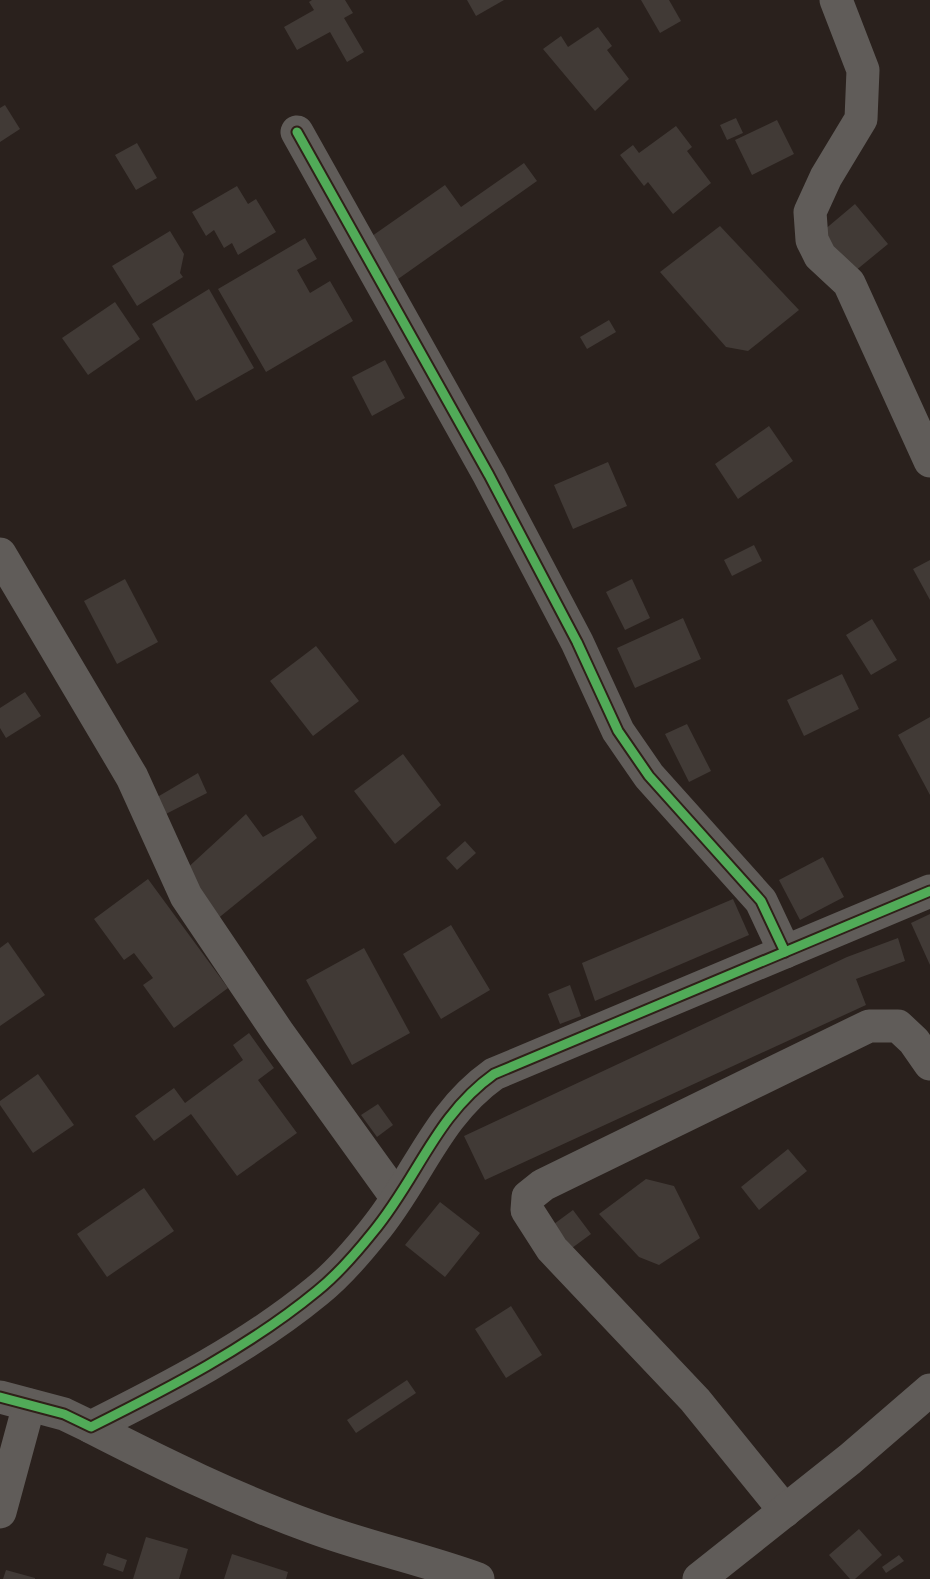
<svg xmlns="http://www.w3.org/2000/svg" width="930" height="1579" font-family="Raleway,sans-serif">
<rect width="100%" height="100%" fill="#2a211d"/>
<g fill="#413a36">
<path d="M312,0H345L353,13L344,18L364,52L347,62L330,32L297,50L284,27L314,10L309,2Z"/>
<path d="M467,0H504L476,16Z"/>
<path d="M641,0H669L681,21L660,33Z"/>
<path d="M598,27L612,46L607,50L629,79L595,111L543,49L561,36L568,47Z"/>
<path d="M5,105L20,129L0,142V108Z"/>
<path d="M736,118L743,133L727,140L720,125Z"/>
<path d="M777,120L794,154L752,175L735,140Z"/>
<path d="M676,126L692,147L687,151L711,183L673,214L648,182L644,186L620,155L633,145L639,153Z"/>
<path d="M137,143L157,178L136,190L115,155Z"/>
<path d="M524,163L537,181L391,284L362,243L445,185L461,207Z"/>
<path d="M237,186L248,204L256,199L276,232L238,255L232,243L224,248L214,230L206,236L192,212Z"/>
<path d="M855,204L888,244L849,276L817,236Z"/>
<path d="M720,226L799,310L748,351L726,347L660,272Z"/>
<path d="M170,231L184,254L180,273L183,277L137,306L112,266Z"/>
<path d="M305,238L317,259L297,270L310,293L330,281L353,321L266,372L218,289Z"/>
<path d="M209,289L254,368L196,401L152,324Z"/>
<path d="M115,302L140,339L88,375L62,338Z"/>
<path d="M609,320L616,332L587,349L580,337Z"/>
<path d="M385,360L405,398L372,416L352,377Z"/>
<path d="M769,426L793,461L738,499L715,464Z"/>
<path d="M608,462L627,506L573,529L554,485Z"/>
<path d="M754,545L762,561L732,576L724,560Z"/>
<path d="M930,560V600L913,569Z"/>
<path d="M125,579L158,642L117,664L84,601Z"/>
<path d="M632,579L650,618L625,630L606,592Z"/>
<path d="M683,618L701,659L635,688L617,648Z"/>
<path d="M872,619L897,660L871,675L846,635Z"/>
<path d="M316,646L359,701L313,736L270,681Z"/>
<path d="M842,674L859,709L804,736L787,700Z"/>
<path d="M25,692L41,716L6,738L0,728V708Z"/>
<path d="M930,717V795L898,735Z"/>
<path d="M687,724L711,771L689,782L665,734Z"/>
<path d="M403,754L441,805L395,844L354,791Z"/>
<path d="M198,773L207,793L160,817L154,799Z"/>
<path d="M246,814L263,837L302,815L317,838L216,920L183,872Z"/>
<path d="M465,841L476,853L457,870L446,858Z"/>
<path d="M823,857L844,897L800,920L779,880Z"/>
<path d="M148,879L228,988L174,1028L143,985L153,978L134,953L124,960L94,919Z"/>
<path d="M733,899L749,935L595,1001L582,963Z"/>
<path d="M930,914V965L911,923Z"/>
<path d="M451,925L490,990L441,1019L403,954Z"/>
<path d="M898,938L905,961L856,979L866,1005L485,1180L464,1136L847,957Z"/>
<path d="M8,942L45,995L0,1026V948Z"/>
<path d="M364,948L410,1033L352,1065L306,980Z"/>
<path d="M570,985L581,1016L560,1024L548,994Z"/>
<path d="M249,1033L274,1068L258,1080L297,1133L237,1176L191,1114L154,1141L135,1116L174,1088L185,1103L243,1060L233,1045Z"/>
<path d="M38,1074L74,1125L33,1153L0,1105V1101Z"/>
<path d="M378,1104L393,1125L377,1137L361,1115Z"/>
<path d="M788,1149L807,1171L759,1210L741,1187Z"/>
<path d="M646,1179L674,1186L700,1238L659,1265L639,1257L599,1214Z"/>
<path d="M144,1188L174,1231L107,1277L77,1234Z"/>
<path d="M440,1202L480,1233L445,1277L405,1245Z"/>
<path d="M573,1210L591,1234L572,1248L554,1224Z"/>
<path d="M511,1306L542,1355L506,1378L475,1329Z"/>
<path d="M407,1380L416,1393L356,1433L347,1420Z"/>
<path d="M859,1529L882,1555L855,1579H850L829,1555Z"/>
<path d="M146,1537L188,1549L179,1579H133Z"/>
<path d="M107,1553L127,1560L123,1572L103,1565Z"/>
<path d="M232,1554L288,1572L286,1579H224Z"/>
<path d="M899,1555L904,1561L886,1573L882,1567Z"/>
<path d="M6,1570L35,1578V1579H3Z"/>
</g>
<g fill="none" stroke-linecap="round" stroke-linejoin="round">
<g stroke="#605c59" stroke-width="33">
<path d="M836,0L863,70L861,119L826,177L810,212L812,240L820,256L849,283L930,461"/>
<path d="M297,132L489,475L577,642L618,731L649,776L761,901L785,952"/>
<path d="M0,554L132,777L186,896L279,1034L397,1198"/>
<path d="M0,1397L64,1414L91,1427C169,1388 249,1347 317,1291C337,1275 357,1252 373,1232C418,1178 435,1116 494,1074L930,891"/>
<path d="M91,1427C163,1464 235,1499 312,1527C366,1547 423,1559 478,1579"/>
<path d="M785,1511L695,1400L552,1249L527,1210L528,1197L543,1185L869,1026H898L914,1041L930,1064"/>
<path d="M0,1512L29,1405"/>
<path d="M699,1579L850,1459L930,1390"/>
</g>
<defs>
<g id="cycleway">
<path d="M297,132L489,475L577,642L618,731L649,776L761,901L785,952"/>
<path d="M0,1397L64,1414L91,1427C169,1388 249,1347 317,1291C337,1275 357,1252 373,1232C418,1178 435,1116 494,1074L930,891"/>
</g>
</defs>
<use href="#cycleway" stroke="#2f2018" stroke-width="13"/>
<use href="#cycleway" stroke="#51ab58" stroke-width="9"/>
</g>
</svg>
